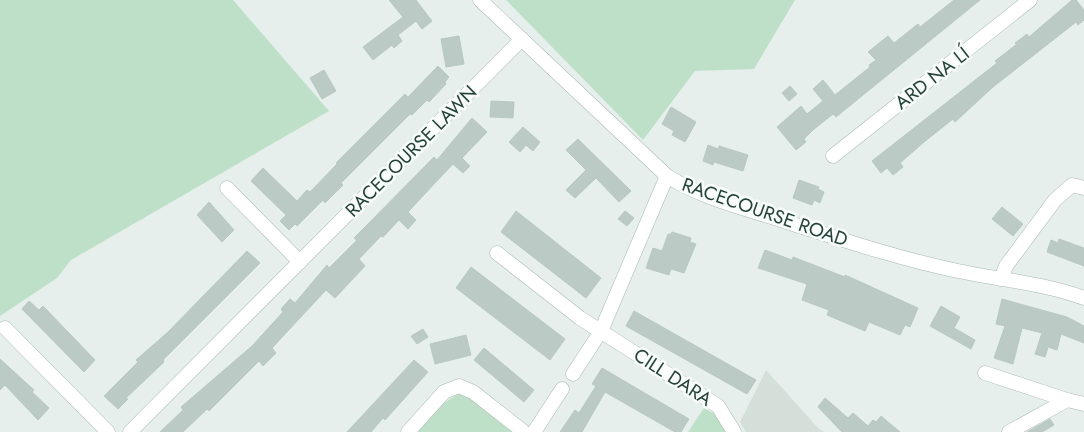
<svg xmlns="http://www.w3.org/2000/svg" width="1084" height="432" font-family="Jost,sans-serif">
<rect width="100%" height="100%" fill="#e6efeb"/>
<path fill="#d4dfda" d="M766,370L819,429L825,432H746L740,422Z"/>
<g fill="#bfe0c8">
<path d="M0,0H233L329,111L71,260L57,278L0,316Z"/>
<path d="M506,0H795L754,69L695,71L643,140Z"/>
<path d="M461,392L513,432H415L435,409Z"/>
<path d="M704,408L715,414L726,432H688Z"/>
</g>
<g fill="#bbcac4" stroke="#b8c9c2">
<path d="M389,0H416L432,21L422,29L416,21L398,35L402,41L394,48L392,45L373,60L363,47L403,17Z"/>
<path d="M954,0H980L836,117L833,114L813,130L804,139L806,142L796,150L777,127L801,106L807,114L823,101L813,89L823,80L835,95L870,67L869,65L876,60L868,52L888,36L894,43L918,24L920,27Z"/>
<path d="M1072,0H1076L1084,10V20L1078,25L1076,22L1048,44L993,87L955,122L953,119L924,142L900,163L903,167L893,175L887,168L881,173L872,161L997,63L995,61L1017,44L1015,43L1027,34L1029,37Z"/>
<path d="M459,36L464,64L446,67L441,39Z"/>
<path d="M438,66L449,77L445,82L446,84L429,102L427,100L412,115L410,114L341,183L343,185L325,203L323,200L297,226L295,224L289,230L280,221L286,215L251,181L263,168L297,201L307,190L310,192L337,164L336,163L405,94L408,97Z"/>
<path d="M324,70L336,91L322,99L310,78Z"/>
<path d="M790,86L797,94L789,101L782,93Z"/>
<path d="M491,101L514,102L513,118L490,117Z"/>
<path d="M671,107L696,122L685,142L672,135L674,131L662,124Z"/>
<path d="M472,118L487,132L462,158L470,166L463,173L453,164L435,183L408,212L416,220L408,229L399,220L383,237L381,236L359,259L365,266L335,298L326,290L272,348L276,353L263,366L259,361L209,411L207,409L183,432H160L183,410L181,407L252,346L283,312L281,309L290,299L295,303L327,265L329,268L357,240L354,238L364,228L434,157L437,160Z"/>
<path d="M523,127L540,142L533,151L526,145L520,152L509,142Z"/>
<path d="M578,139L631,191L619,202L596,178L575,198L566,190L586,170L566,150Z"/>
<path d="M708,145L718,149L719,146L748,155L743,171L714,162L713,165L703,161Z"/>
<path d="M799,180L819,187L818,189L824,192L820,203L814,200L812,205L793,198Z"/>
<path d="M209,202L234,230L222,242L197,215Z"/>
<path d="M1002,207L1023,224L1013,236L992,219Z"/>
<path d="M516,211L601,278L586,298L501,232Z"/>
<path d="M625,211L634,218L627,226L618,219Z"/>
<path d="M672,232L691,238L690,242L696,244L684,273L671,269L669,275L646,268L653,248L662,251L668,234L670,235Z"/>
<path d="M1059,239L1084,248V266L1047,252L1051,240L1058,243Z"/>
<path d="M765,250L792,260L793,257L845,277V275L918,308L910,327L905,325L900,335L869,322L865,331L827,315L829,310L802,300L807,284L758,268Z"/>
<path d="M247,251L260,263L163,360L164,362L126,398L128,399L118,409L104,396L138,362L136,360L168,332Z"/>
<path d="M471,267L565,339L550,360L456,288Z"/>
<path d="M1002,299L1067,317L1084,326V343L1061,334L1057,350L1048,347L1045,357L1035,354L1042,333L1022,328L1013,364L994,358L1005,326L996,324Z"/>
<path d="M29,301L39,310L43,306L95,360L84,372L22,309Z"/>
<path d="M941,306L960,317L954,328L975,340L971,349L930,326Z"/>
<path d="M634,311L756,380L747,394L626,326Z"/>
<path d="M423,329L428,337L417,344L411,336Z"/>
<path d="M466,335L471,355L435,364L430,344Z"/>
<path d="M484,348L534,390L524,402L474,360Z"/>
<path d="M0,359L34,390L32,392L49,408L38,420L5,385L0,390Z"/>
<path d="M414,360L428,372L385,420L383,418L371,432H347Z"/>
<path d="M602,368L689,419L681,432H675L605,392L582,432H560L575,410L579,413L596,386L592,384Z"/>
<path d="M825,398L848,418L853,413L868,426L873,420L876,422L881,416L900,432H842L818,407Z"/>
<path d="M1050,419L1054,425L1042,432H1027Z"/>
</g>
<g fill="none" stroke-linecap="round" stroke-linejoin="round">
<defs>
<g id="minor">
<path d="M480,0L667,176C703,199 747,209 787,222C843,240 900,259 958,271C1000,280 1044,283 1084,298"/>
<path d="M833,156L1030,0"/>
<path d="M227,188L300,262"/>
<path d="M497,253L580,318L718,406L734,432"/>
<path d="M1001,279L1006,266L1055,200L1072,185L1084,188"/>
<path d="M5,328L108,432"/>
<path d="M985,373L1067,400"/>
<path d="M573,374L601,331L667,176"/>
<path d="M130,432L522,39"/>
<path d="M408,432L444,392L459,386L473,392L524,432"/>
<path d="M534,432L562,389"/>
<path d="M1009,432L1067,400L1084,404"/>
</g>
</defs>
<use href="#minor" stroke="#a8b8b2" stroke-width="15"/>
<use href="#minor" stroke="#fff" stroke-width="14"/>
</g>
<g text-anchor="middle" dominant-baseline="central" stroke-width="5" stroke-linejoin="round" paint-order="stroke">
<g font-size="19" fill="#24423a" stroke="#f7fbf9">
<text transform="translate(932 78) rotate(-38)">ARD NA LÍ</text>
<text transform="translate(411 151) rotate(-45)">RACECOURSE LAWN</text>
<text transform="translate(765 212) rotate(19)">RACECOURSE ROAD</text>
<text transform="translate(673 377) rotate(33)">CILL DARA</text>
</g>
</g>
</svg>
